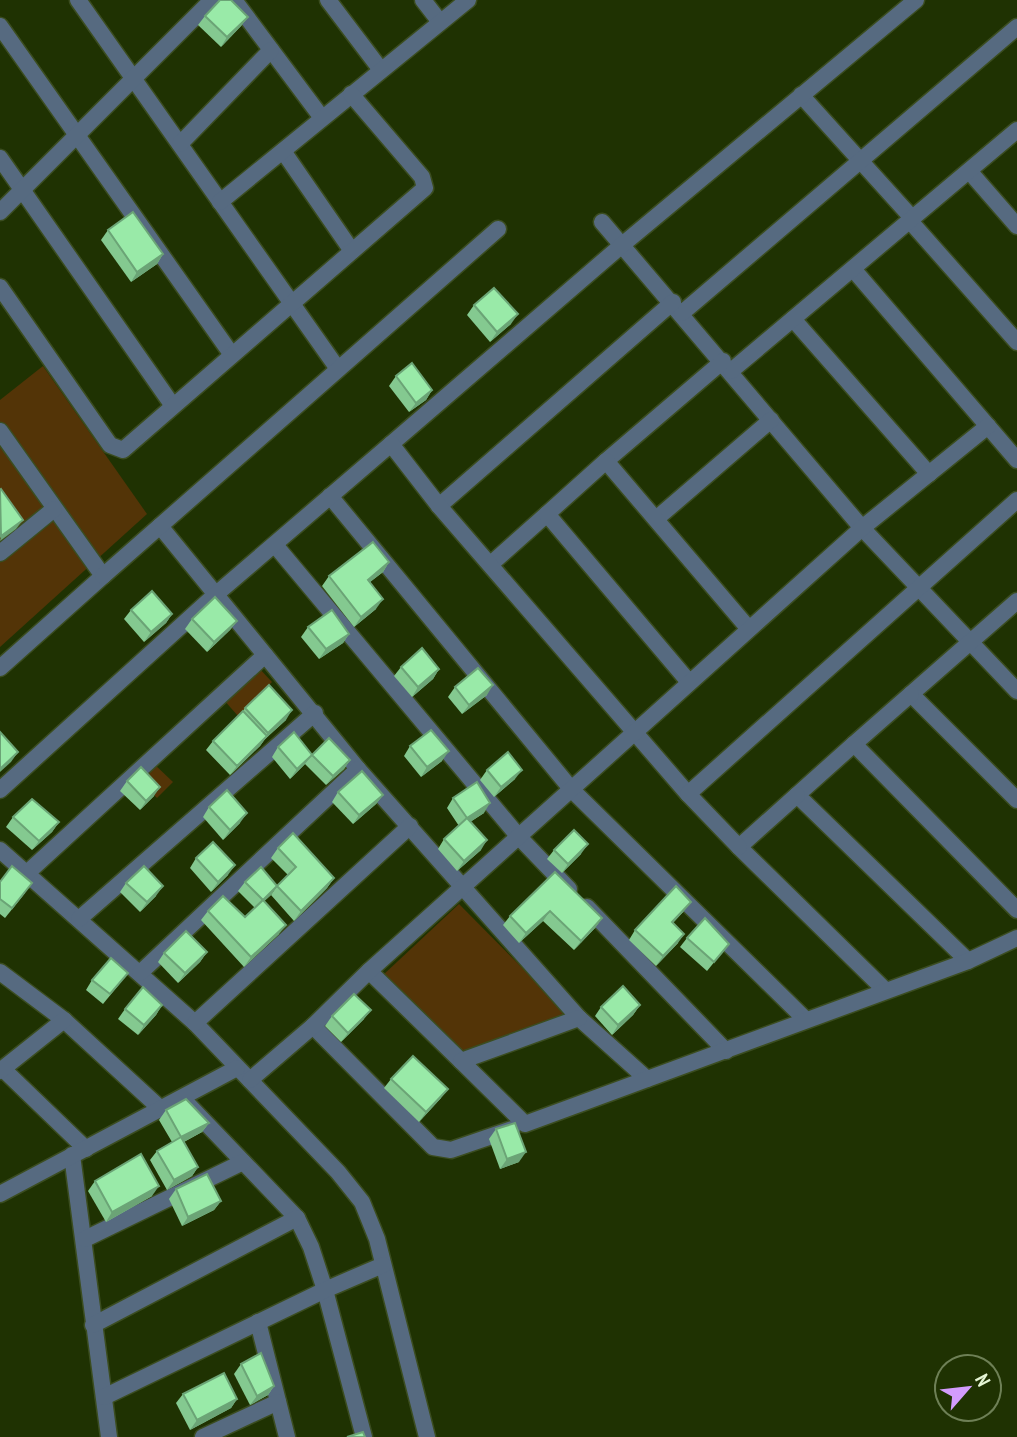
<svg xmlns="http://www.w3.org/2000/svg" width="1017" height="1437" font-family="'PT Sans Narrow',sans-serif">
<rect width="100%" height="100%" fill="#1f3202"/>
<g fill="#533407">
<path d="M43,366L147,514L0,647V400Z"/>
<path d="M258,667L272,682L238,716L223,699Z"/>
<path d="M152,762L173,782L157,798L136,777Z"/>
<path d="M459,904L568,1014L461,1053L383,975Z"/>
</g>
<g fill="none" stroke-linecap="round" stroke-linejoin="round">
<defs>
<g id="street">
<path d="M78,0L338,369"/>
<path d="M234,0L322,118"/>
<path d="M328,0L381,70"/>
<path d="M423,0L440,22"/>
<path d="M0,26L232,355"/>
<path d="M801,95L913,219"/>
<path d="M180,144L271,50"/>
<path d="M283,151L352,251"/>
<path d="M0,158L173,406"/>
<path d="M970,172L1017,226"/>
<path d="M220,202L468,0"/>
<path d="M0,212L212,0"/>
<path d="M910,221L1017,342"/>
<path d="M602,222L862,528L1017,691"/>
<path d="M853,269L1017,460"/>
<path d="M0,287L110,445L123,450L425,188L422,177L351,94"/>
<path d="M682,313L1017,27"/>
<path d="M793,319L929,474"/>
<path d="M731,371L1017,130"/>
<path d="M0,431L103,576L0,668"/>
<path d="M391,444L622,245L916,0"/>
<path d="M606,461L723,361"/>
<path d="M330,496L572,790L806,1020"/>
<path d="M439,506L673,302"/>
<path d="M656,519L771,420"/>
<path d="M160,526L358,769L579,1018L647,1079"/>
<path d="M275,545L519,837L569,889"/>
<path d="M0,553L54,509"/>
<path d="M492,563L547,514"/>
<path d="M103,576L498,229"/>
<path d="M1017,601L911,694L1017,800"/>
<path d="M689,682L547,514L606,461L749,629"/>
<path d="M911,694L854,744L1017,910"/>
<path d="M854,744L797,795L968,961"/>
<path d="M0,790L214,596L391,444L439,506L688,794"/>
<path d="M797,795L739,847L885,990"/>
<path d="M739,847L688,794L1017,500"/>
<path d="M0,850L195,1023L338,1172L362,1202L377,1239L427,1437"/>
<path d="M26,874L265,655"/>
<path d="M587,907L726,1051"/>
<path d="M79,919L315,713"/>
<path d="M369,971L461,1061"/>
<path d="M0,972L64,1020L162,1110"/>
<path d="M140,973L358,769"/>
<path d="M579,1018L461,1061L525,1124L968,961L1017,938"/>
<path d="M195,1023L410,826"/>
<path d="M313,1026L433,1147L451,1150L512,1129"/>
<path d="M3,1069L86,1149"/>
<path d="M0,1071L64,1020"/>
<path d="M250,1080L313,1026L369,971L862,528L988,426"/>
<path d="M183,1099L297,1218L311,1247L325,1290L364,1437"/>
<path d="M72,1155L109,1437"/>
<path d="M0,1194L237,1068"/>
<path d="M85,1239L243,1162"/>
<path d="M258,1322L287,1437"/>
<path d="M93,1325L297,1218"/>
<path d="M104,1397L325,1290L383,1265"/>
<path d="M203,1437L278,1402"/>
</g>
</defs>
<use href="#street" stroke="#3b4d20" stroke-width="19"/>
<use href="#street" stroke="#566a80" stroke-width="16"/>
</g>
<g fill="#84c990">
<path d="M205,16L248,17L241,26L221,47L198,25Z"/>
<path d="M108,230L163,254L157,264L131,282L101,240Z"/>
<path d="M474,305L511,324L490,342L467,315Z"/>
<path d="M396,376L432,390L426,400L409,412L389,386Z"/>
<path d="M389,562L383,572L370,582L376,609L354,627L322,586L329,576Z"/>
<path d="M131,610L172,614L166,623L144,642L124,619Z"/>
<path d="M192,619L237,621L230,630L207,652L185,629Z"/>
<path d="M308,627L349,634L343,643L319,659L301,637Z"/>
<path d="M401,667L439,669L433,679L412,697L394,676Z"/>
<path d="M455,687L487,695L462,714L448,697Z"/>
<path d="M245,708L286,720L265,739L260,746L230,775L206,750L213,741L241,714Z"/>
<path d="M410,746L442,761L421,777L404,756Z"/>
<path d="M278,747L312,755L350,760L344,769L326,785L305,764L290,779L272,757Z"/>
<path d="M487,770L515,779L494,797L480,780Z"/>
<path d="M127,781L154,796L140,810L120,791Z"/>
<path d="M338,792L383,795L376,804L353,824L332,802Z"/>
<path d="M453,798L484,813L470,822L481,850L457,871L438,849L444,839L459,826L447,808Z"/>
<path d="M209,807L240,823L223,840L203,817Z"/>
<path d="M13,817L59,822L52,832L32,850L6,827Z"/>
<path d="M278,848L334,878L327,888L294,921L271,895L277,886L288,875L271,858Z"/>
<path d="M554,850L581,854L562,873L547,859Z"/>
<path d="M196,858L228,875L211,892L190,868Z"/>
<path d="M555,872L602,918L595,928L574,950L543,921L519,943L503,925L510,916Z"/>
<path d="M0,882L25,893L5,918L0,914Z"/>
<path d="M245,882L277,886L271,895L264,901L279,934L244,967L201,920L208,911L245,917L255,908L238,891Z"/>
<path d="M126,883L156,896L140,912L120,892Z"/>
<path d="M684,911L673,923L678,943L656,966L629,940L635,930Z"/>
<path d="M687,938L729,944L707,971L680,947Z"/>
<path d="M207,952L200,962L178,983L158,962L164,953Z"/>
<path d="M92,980L121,982L103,1004L86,990Z"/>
<path d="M162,1005L156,1015L138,1035L118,1019L125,1009Z"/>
<path d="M640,1005L633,1015L612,1035L595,1016L601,1007Z"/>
<path d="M332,1016L364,1019L341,1042L325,1026Z"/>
<path d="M391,1079L441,1098L419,1122L384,1088Z"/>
<path d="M166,1110L209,1123L202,1132L184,1142L198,1167L192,1176L167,1190L150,1160L157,1151L172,1142L159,1120Z"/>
<path d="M496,1129L519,1162L500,1169L489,1139Z"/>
<path d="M95,1181L152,1196L106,1222L88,1191Z"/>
<path d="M176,1189L221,1201L214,1210L182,1226L169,1199Z"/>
<path d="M241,1364L274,1386L268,1395L250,1405L234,1374Z"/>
<path d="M183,1394L237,1399L231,1408L190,1430L176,1403Z"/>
</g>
<g fill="#6ba476">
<path d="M248,17L241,26L221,47L227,37Z"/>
<path d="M163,254L157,264L131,282L137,272Z"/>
<path d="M518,314L511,324L490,342L497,332Z"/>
<path d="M432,390L426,400L409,412L416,403Z"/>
<path d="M23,520L16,529L0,541L1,536Z"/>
<path d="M389,562L383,572L361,589L368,580Z"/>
<path d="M383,599L376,609L354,627L361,617Z"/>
<path d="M172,614L166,623L144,642L151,632Z"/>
<path d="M237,621L230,630L207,652L214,642Z"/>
<path d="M349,634L343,643L319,659L326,649Z"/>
<path d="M439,669L433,679L412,697L418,687Z"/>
<path d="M493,685L487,695L462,714L469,705Z"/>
<path d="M292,710L286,720L265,739L260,746L230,775L237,766L263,740L268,733Z"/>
<path d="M449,751L442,761L421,777L427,767Z"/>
<path d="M18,752L11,762L0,772V769Z"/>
<path d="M312,755L305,764L290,779L297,769Z"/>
<path d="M350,760L344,769L326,785L333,776Z"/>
<path d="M522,770L515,779L494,797L501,787Z"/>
<path d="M160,787L154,796L140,810L146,801Z"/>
<path d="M383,795L376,804L353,824L359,815Z"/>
<path d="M490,803L484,813L461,828L467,818Z"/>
<path d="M247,813L240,823L223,840L230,830Z"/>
<path d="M59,822L52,832L32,850L39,841Z"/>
<path d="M487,840L481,850L457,871L464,861Z"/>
<path d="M588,844L581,854L562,873L568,864Z"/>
<path d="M235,865L228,875L211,892L218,882Z"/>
<path d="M334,878L327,888L294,921L301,911Z"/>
<path d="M163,886L156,896L140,912L147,902Z"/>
<path d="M277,886L271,895L256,909L263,900Z"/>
<path d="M691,902L684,911L665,931L672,922Z"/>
<path d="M550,911L543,921L519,943L526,933Z"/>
<path d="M602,918L595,928L574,950L581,941Z"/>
<path d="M286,925L279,934L244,967L251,957Z"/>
<path d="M684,934L678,943L656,966L663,956Z"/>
<path d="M207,952L200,962L178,983L185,973Z"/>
<path d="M162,1005L156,1015L138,1035L144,1025Z"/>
<path d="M640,1005L633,1015L612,1035L618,1025Z"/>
<path d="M371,1010L364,1019L341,1042L348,1033Z"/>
<path d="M448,1089L441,1098L419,1122L426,1112Z"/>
<path d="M209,1123L202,1132L174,1147L181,1137Z"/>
<path d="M526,1152L519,1162L500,1169L507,1159Z"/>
<path d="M198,1167L192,1176L167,1190L174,1180Z"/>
<path d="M159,1186L152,1196L106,1222L112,1212Z"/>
<path d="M221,1201L214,1210L182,1226L188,1217Z"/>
<path d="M274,1386L268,1395L250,1405L257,1396Z"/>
<path d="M237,1399L231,1408L190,1430L197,1420Z"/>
</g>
<g fill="#99eaa8" stroke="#6ba476" stroke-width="2">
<path d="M220,0H231L248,17L227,37L205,16Z"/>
<path d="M133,212L163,254L137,272L108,230Z"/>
<path d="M494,288L518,314L497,332L474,305Z"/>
<path d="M412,363L432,390L416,403L396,376Z"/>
<path d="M1,489L23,520L1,536L0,490Z"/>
<path d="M373,542L389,562L368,580L383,599L361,617L329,576Z"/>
<path d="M152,591L172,614L151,632L131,610Z"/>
<path d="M215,597L237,621L214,642L192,619Z"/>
<path d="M332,610L349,634L326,649L308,627Z"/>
<path d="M422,648L439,669L418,687L401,667Z"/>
<path d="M478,668L493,685L469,705L455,687Z"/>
<path d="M269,685L292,710L268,733L245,708Z"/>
<path d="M243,711L267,736L237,766L213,741Z"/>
<path d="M431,730L449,751L427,767L410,746Z"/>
<path d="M0,732L18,752L0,769Z"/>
<path d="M294,732L312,755L297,769L278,747Z"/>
<path d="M329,738L350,760L333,776L312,755Z"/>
<path d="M508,752L522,770L501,787L487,770Z"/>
<path d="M141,767L160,787L146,801L127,781Z"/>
<path d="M362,771L383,795L359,815L338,792Z"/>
<path d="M477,782L490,803L467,818L453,798Z"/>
<path d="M227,790L247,813L230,830L209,807Z"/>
<path d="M32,799L59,822L39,841L13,817Z"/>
<path d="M467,818L487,840L464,861L444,839Z"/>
<path d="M574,830L588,844L568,864L554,850Z"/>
<path d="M293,833L334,878L301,911L277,886L296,867L278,848Z"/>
<path d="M213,842L235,865L218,882L196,858Z"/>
<path d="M12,866L32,883L12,908L0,899V882Z"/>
<path d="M144,866L163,886L147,902L126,883Z"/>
<path d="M261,867L277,886L263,900L245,882Z"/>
<path d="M555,872L602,918L581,941L550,911L526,933L510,916Z"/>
<path d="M676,886L691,902L672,922L684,934L663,956L635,930Z"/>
<path d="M223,896L245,917L263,900L286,925L251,957L208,911Z"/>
<path d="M705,918L729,944L714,962L687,938Z"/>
<path d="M186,931L207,952L185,973L164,953Z"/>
<path d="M111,958L128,973L110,994L92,980Z"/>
<path d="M623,986L640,1005L618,1025L601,1007Z"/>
<path d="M143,987L162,1005L144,1025L125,1009Z"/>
<path d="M354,994L371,1010L348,1033L332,1016Z"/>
<path d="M413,1056L448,1089L426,1112L391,1079Z"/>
<path d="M186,1099L209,1123L181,1137L166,1110Z"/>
<path d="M515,1123L526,1152L507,1159L496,1129Z"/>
<path d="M181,1137L198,1167L174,1180L157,1151Z"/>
<path d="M141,1154L159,1186L112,1212L95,1181Z"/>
<path d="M207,1174L221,1201L188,1217L176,1189Z"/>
<path d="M261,1353L274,1386L257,1396L241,1364Z"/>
<path d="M224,1373L237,1399L197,1420L183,1394Z"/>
<path d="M363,1432L365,1437H347Z"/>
</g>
<g transform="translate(968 1388) rotate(62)"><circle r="33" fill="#1f3202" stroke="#6e8056" stroke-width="2"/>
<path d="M0-5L12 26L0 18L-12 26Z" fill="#d39cfd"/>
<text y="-10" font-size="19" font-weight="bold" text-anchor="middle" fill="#e5f5d5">N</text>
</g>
</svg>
